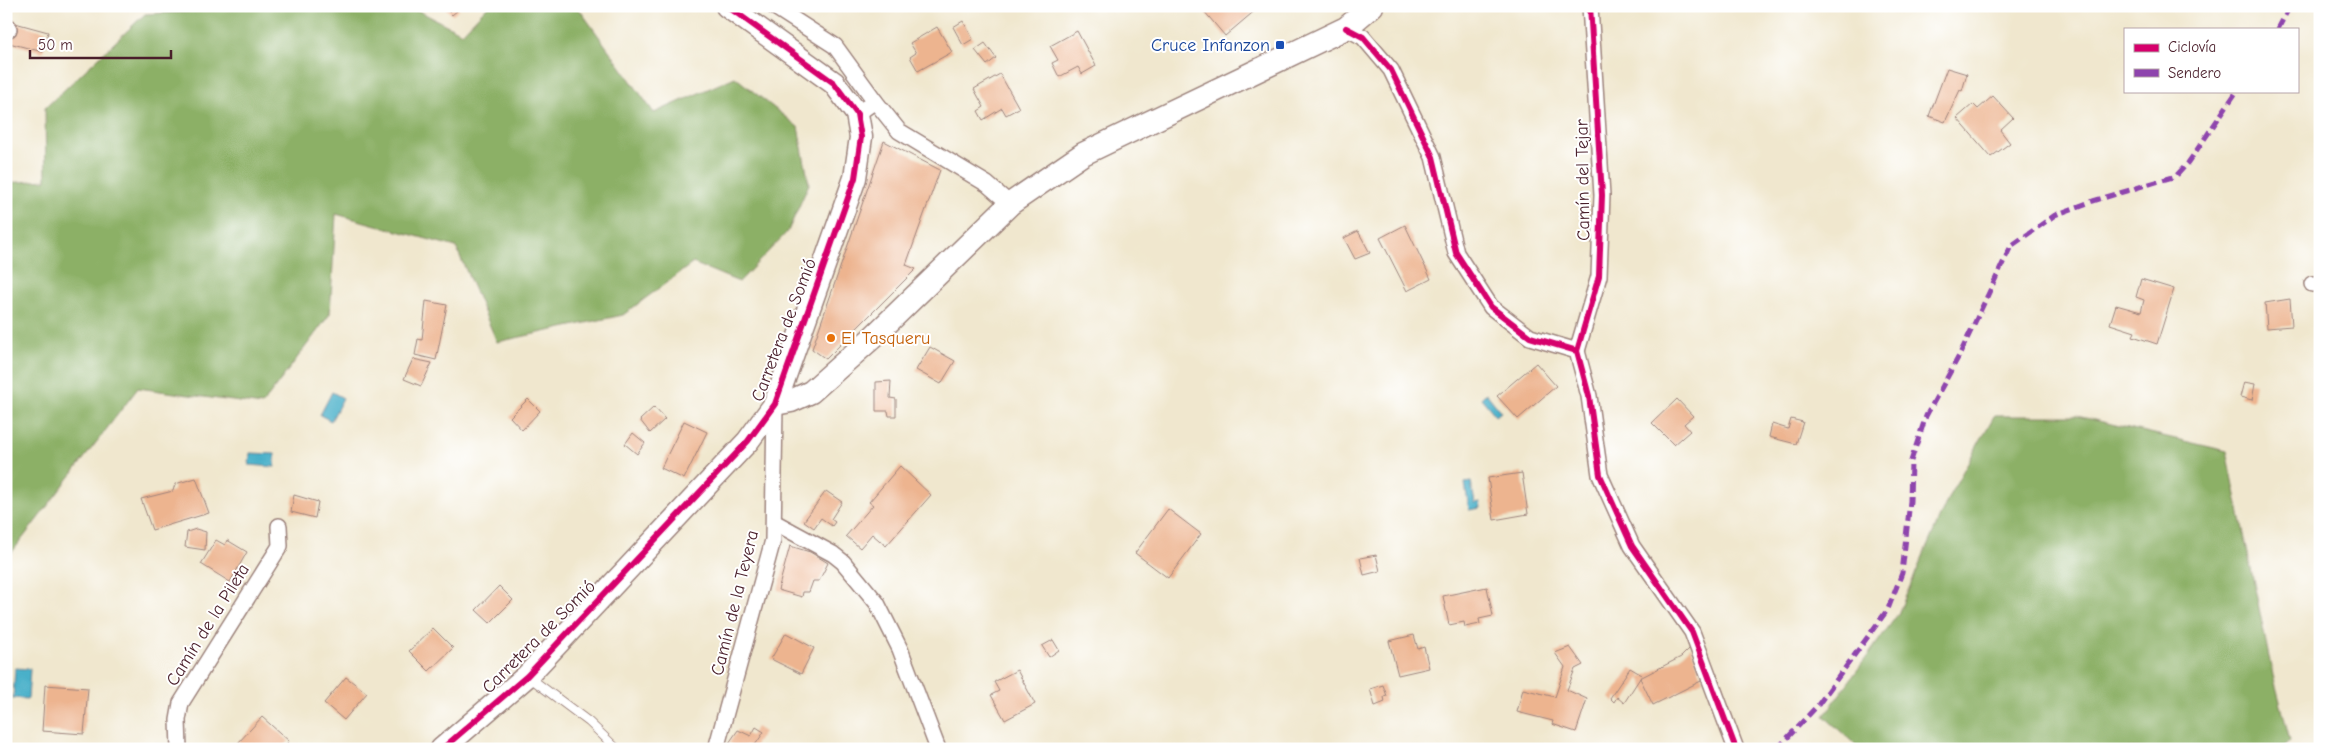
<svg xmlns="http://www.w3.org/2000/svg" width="2326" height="755" font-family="'Comic Neue',sans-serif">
<rect width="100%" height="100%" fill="#fff"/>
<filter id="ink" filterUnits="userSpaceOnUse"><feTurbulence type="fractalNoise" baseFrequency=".02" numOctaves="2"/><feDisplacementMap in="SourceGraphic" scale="10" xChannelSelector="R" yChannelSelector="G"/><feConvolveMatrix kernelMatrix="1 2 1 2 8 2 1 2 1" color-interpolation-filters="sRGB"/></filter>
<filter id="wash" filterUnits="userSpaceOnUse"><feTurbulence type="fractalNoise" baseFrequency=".0096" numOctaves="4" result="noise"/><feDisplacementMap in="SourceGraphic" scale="20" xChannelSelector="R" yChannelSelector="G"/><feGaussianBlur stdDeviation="1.12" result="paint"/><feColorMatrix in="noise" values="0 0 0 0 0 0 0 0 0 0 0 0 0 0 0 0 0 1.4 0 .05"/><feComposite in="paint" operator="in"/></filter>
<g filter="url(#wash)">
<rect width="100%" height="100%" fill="#f0e7ce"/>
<g fill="#8cb066" stroke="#6b6848">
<path d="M239,6H409L462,33L488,6H577L654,113L735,77L798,127L809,184L788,231L739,282L693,263L623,315L497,342L456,247L336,214L330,314L262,405L138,388L6,560V183L46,180L45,108L145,14L233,9Z"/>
<path d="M1994,416H2077L2227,451L2271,667L2290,740L2283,749H1860L1824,716L1898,614L1949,496Z"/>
</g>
<g fill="#4ab0c9" stroke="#4a687a">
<path d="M332,392L343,398L331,421L320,415Z"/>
<path d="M1486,393L1501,412L1496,416L1481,398Z"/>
<path d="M250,453L275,454V467L249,465Z"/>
<path d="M1471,482L1475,503L1480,502L1481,508L1469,510L1465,483Z"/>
<path d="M15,668L30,669L28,699L13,698Z"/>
</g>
<g id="blocks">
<g fill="#edb48f">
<path d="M444,6H456L459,9L452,15Z"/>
<path d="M1209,6H1264L1259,11L1258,8L1225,36L1204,11Z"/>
<path d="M963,21L973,39L963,45L953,27Z"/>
<path d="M15,23L48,32L43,52L9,43Z"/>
<path d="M937,27L952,52L918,71L910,57L916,53L910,43Z"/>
<path d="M1077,31L1096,66L1082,74L1078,67L1059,77L1052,63L1058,60L1050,46Z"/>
<path d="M985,43L996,58L987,65L975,50Z"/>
<path d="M1947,68L1967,74L1962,91L1960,90L1945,122L1929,116Z"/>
<path d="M1000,74L1019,108L1006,115L1002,108L983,120L978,111L984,107L974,89Z"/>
<path d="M1993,96L2013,118L2000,130L2010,143L1991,157L1957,118L1973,104L1978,109Z"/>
<path d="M884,141L940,170L906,265L916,269L826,359L812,349Z"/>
<path d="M1405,225L1431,279L1407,291L1380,238Z"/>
<path d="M1358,231L1370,253L1355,259L1344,238Z"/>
<path d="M2141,279L2174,289L2157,344L2133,336L2135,332L2110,324L2116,305L2141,312L2144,300L2136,297Z"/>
<path d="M2290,299L2292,326L2267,328L2265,303Z"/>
<path d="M426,301L447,305L436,360L415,355L418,339L422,340Z"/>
<path d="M930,347L955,361L941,384L916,370Z"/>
<path d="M413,359L432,363L421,386L404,379Z"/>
<path d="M1536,363L1556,386L1518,419L1497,396Z"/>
<path d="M891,381L890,398L896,399V416H889L888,411H876V382Z"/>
<path d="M2244,382L2255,384L2252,400L2240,397Z"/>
<path d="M528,399L540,411L522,430L510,417Z"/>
<path d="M1677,399L1693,416L1684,424L1690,431L1674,445L1652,423Z"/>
<path d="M654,407L665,419L650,433L640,420Z"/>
<path d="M1791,419L1803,422L1796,444L1769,437L1772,424L1788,429Z"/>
<path d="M684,421L707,432L684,479L661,468Z"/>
<path d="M633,433L645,443L637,454L625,444Z"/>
<path d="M900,466L931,495L886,546L872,534L860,548L846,536L873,505L869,502Z"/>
<path d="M1522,473L1528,514L1494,520L1488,478Z"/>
<path d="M196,478L209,513L152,530L141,499L173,491L175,484Z"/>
<path d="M826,491L842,502L831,519L835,522L832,526L821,518L814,528L804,521Z"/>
<path d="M294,495L318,502L315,518L291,512Z"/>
<path d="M1168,509L1201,534L1168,578L1135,553Z"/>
<path d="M196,529L206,532L205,550L185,547L187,532Z"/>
<path d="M216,540L225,545L227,540L247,552L230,582L201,564Z"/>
<path d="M790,546L810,552L828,563L819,581H813L809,592H803L802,597L778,590Z"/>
<path d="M1376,555L1380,571L1364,575L1360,558Z"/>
<path d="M499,586L513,600L490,623L476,610Z"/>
<path d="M1487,587L1493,616L1479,619L1480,624L1465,627L1464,622L1449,625L1443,596Z"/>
<path d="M433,628L453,648L429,671L409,651Z"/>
<path d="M786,633L814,648L801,674L771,659Z"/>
<path d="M1414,635L1418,649L1424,647L1429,668L1398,675L1389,641Z"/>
<path d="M1053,640L1059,650L1049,657L1042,646Z"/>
<path d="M1570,647L1583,665L1575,669L1567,690L1587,699L1576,732L1552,724L1553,721L1517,712L1523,689L1555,697L1565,667L1555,653Z"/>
<path d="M1691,647L1703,680L1653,705L1640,678L1681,657Z"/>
<path d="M1630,668L1642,675L1624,703L1617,697L1614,702L1610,698Z"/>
<path d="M1017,670L1035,704L1005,720L991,695L999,691L994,682Z"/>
<path d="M346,677L367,693L344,720L324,703Z"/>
<path d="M45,685L88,688L84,734L42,731Z"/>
<path d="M1383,685L1387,696L1384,697L1385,702L1375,706L1370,689Z"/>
<path d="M262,717L289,741L282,749H245L238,743Z"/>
<path d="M756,727L764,732L753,748L746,745L741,749L729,743L738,730L751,736Z"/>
</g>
</g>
</g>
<g filter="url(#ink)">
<use href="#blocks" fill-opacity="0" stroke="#9d837c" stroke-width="1"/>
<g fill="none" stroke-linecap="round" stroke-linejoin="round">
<defs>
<path id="lane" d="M529,677L589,722L617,749"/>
<g id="street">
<path d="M773,6L835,46L875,101"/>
<path d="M6,25L9,29"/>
<path d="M1346,28L1363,37L1391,70L1433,157L1456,253L1491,307L1530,337L1577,351L1589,396L1600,475L1632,546L1692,632L1736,749"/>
<path d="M857,114L875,101L899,131L987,184L1010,204"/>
<path d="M2312,284H2320"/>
<path d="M1577,351L1599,276L1602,195L1590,6"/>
<path d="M774,522L833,554L843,562L877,603L900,649L938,749"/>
<path d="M179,749L178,720L181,703L280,546L279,526"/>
<path d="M716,749L773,540L775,405"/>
</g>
<g id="secondary">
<path d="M775,404L791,401L811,392L872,338L1010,204L1083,154L1346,28L1372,6"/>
<path d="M442,749L527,676L748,441L775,404L855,178L861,137L857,114L834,83L727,6"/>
</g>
</defs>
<use href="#lane" stroke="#9d837c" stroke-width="10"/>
<use href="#street" stroke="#9d837c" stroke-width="18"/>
<use href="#secondary" stroke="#9d837c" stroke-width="25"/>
<use href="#lane" stroke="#fff" stroke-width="8"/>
<use href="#street" stroke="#fff" stroke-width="15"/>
<use href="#secondary" stroke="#fff" stroke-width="22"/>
<g stroke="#8e44ad" stroke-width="5" stroke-dasharray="10 5" stroke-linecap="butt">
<path d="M2278,29L2290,6"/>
<path d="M1777,749L1818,705L1888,609L1902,573L1910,501L1911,461L1926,416L1959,356L2011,246L2055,215L2093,201L2176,176L2188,163L2237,91"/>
</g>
<defs>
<g id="cycleway">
<path d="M1346,28L1363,37L1391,70L1433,157L1456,253L1491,307L1530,337L1577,351L1589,396L1600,475L1632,546L1692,632L1736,749"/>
<path d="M1577,351L1599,276L1602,195L1590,6"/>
<path d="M442,749L527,676L748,441L775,404L855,178L861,137L857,114L834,83L727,6"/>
</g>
</defs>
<use href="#cycleway" stroke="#fff" stroke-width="9"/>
<use href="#cycleway" stroke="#d6006c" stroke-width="6"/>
</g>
</g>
<rect fill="#1a4fb4" stroke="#fff" stroke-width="2" x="1275" y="40" width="10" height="10" rx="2.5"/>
<circle fill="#e8710a" stroke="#fff" stroke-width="2" cx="831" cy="338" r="5"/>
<g text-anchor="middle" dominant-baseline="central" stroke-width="4" stroke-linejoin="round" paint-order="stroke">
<g font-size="18" fill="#164399" stroke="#fff" text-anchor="end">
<text x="1270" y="45">Cruce Infanzon</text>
</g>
<g font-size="18" fill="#4a1f2b" stroke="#fff">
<text transform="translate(1583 180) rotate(-91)">Camín del Tejar</text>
<text transform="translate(784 330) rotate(-69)">Carretera de Somió</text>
<text transform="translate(735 603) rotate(-76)">Camín de la Teyera</text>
<text transform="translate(208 625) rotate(-58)">Camín de la Pileta</text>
<text transform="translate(539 637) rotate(-45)">Carretera de Somió</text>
</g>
<g font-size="18" fill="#c56008" stroke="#fff" text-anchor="start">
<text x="841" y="338">El Tasqueru</text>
</g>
</g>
<rect width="2326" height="755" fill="none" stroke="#fff" stroke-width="25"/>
<rect x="2124" y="28" width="175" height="65" fill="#ffffff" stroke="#b7a5aa"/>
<rect x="2134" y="44" width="25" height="8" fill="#d6006c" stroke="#b7a5aa"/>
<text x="2168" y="52" font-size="15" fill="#4a1f2b">Ciclovía</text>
<rect x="2134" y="69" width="25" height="8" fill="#8e44ad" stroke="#b7a5aa"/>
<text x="2168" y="78" font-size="15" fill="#4a1f2b">Sendero</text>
<path d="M30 50v8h141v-8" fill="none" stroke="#4a1f2b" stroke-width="2.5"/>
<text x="38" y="50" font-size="15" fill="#4a1f2b" stroke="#ffffff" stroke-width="4" paint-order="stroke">50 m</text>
</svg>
